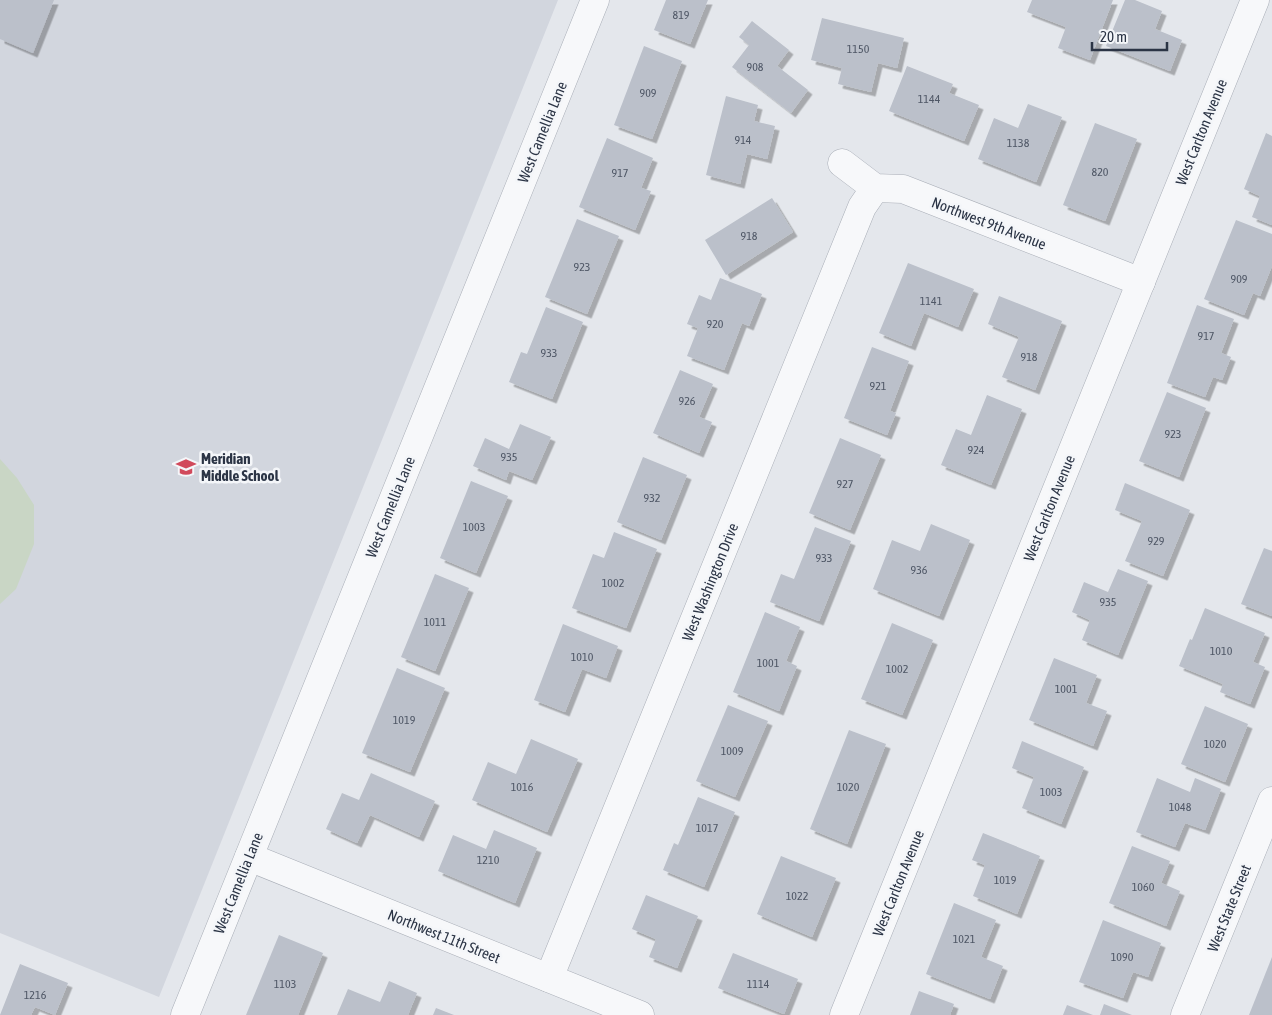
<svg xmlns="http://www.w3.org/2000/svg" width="1272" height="1015" font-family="'Asap Condensed',sans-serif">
<defs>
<filter id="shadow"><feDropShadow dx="4.5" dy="4.5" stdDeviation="0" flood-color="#0004"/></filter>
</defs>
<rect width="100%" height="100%" fill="#e4e7ec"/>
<path fill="#d2d6de" d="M0,0H558L159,997L0,933Z"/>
<path fill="#c9d6c5" d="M0,459L17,478L34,505V544L16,589L0,604Z"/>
<g fill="#bbc0ca" filter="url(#shadow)">
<path d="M0,0H54L33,53L0,39Z"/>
<path d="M666,0H708L690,44L654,30Z"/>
<path d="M1032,0H1113L1090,60L1058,48L1066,27L1027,12Z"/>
<path d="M1125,0H1135L1162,11L1155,29L1182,40L1170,71L1106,46Z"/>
<path d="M822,18L904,38L897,68L878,63L871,92L838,84L842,68L811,60Z"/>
<path d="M752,21L789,50L777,66L808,90L791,113L732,67L749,45L739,37Z"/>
<path d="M644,46L682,61L652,139L614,125Z"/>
<path d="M907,66L953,84L949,93L979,105L964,141L889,111Z"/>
<path d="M726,96L758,105L754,121L775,126L767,159L747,154L740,184L706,175Z"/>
<path d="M1028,104L1062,117L1036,182L978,159L994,118L1018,128Z"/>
<path d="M1095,123L1137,139L1105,221L1063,205Z"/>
<path d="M1266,133L1272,136V225L1252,217L1260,196L1244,189Z"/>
<path d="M607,138L653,158L641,188L651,191L635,230L579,207Z"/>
<path d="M772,198L793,232L726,275L705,240Z"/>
<path d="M577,219L619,236L587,314L545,297Z"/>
<path d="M1236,220L1272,234V266L1260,296L1253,293L1244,315L1204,299Z"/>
<path d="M908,263L974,289L958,327L924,313L911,346L879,333Z"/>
<path d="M720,278L762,294L749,326L742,323L724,370L687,356L698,328L687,324L699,295L711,300Z"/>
<path d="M999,296L1062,321L1035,390L1002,377L1019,337L988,324Z"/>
<path d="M1197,305L1234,319L1221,353L1231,357L1222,380L1213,377L1205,397L1167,383Z"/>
<path d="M546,307L583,322L552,399L509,382L521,352L527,354Z"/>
<path d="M872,347L909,361L890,411L896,413L887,435L844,418Z"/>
<path d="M680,370L713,384L699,417L712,422L699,453L653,433Z"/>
<path d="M1167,392L1206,408L1179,477L1139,461Z"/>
<path d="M987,395L1022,409L991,485L941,465L956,429L971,435Z"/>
<path d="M520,424L551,437L532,480L509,471L506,480L473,466L485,438L509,449Z"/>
<path d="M840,438L881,455L850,530L809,513Z"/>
<path d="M643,457L687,475L661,540L617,522Z"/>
<path d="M471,481L508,496L476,573L440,558Z"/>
<path d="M1125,483L1190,510L1163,576L1125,561L1142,521L1115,510Z"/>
<path d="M931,524L970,540L939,616L873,589L892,540L920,551Z"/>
<path d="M815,527L851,541L819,621L770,602L781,574L794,579Z"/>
<path d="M614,532L657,549L626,628L572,608L593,554L604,558Z"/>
<path d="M1264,548L1272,551V616L1241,604Z"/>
<path d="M1118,569L1148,581L1118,655L1082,640L1090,620L1072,612L1084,582L1108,592Z"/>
<path d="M435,574L469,588L435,671L401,657Z"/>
<path d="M1205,608L1265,633L1253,662L1265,667L1250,704L1220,692L1223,684L1179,666L1190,639L1192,640Z"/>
<path d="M765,612L800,627L786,661L797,666L779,711L733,692Z"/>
<path d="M892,623L933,640L902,715L861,699Z"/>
<path d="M563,624L618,646L606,678L582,669L565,712L534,700Z"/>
<path d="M1054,658L1097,675L1086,703L1107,711L1093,746L1029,720Z"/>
<path d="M397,668L445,688L410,772L362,753Z"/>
<path d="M728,705L768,721L735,797L696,781Z"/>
<path d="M1205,706L1248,724L1225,782L1181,764Z"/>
<path d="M849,730L886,744L847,844L810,829Z"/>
<path d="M531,739L578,759L547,832L472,800L488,762L516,774Z"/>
<path d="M1022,741L1084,767L1061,824L1022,808L1034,777L1012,768Z"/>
<path d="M371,773L435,801L419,837L370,815L357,843L326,829L342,793L359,800Z"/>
<path d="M1157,778L1190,792L1195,778L1221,789L1205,830L1185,823L1175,847L1136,832Z"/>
<path d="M698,797L735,812L704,887L663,870L674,843L678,845Z"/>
<path d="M494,830L537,848L515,903L438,871L453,835L486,849Z"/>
<path d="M983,833L1040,856L1017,914L973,896L985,865L972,860Z"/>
<path d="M1132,846L1170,861L1161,883L1180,891L1166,926L1109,903Z"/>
<path d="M781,856L836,878L812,937L757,914Z"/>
<path d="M646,895L698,916L677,968L649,957L656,939L632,929Z"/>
<path d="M954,903L996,920L981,957L1003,966L990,999L926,974Z"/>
<path d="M1103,920L1161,943L1148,977L1133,972L1123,998L1079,982Z"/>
<path d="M279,935L323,953L298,1015H246Z"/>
<path d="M733,953L798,979L784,1014L718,988Z"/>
<path d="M1272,957V1015H1249Z"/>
<path d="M20,964L68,983L55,1015L35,1007L31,1015H0Z"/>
<path d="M389,981L417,993L408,1015H337L348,989L380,1002Z"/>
<path d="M919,991L954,1004L950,1015H910Z"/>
<path d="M1104,1004L1132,1015H1100Z"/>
<path d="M1067,1005L1093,1015H1063Z"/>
<path d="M436,1008L454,1015H433Z"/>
</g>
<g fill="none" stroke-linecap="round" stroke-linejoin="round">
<defs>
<g id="minor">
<path d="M842,163L875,188L903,189L1141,282"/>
<path d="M249,857L640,1015"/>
<path d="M549,978L862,207L875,188"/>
<path d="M185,1015L595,0"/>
<path d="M844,1015L1255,0"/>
<path d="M1185,1015L1272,801"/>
</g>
</defs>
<use href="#minor" stroke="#a9aeb7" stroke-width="29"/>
<use href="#minor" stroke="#f7f8fa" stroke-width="28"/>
</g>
<defs>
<symbol id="school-bare" viewBox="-9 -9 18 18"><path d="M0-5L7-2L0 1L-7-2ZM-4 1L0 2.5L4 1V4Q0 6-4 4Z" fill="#d1495b" stroke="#f4f6f9" stroke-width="2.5" paint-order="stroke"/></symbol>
</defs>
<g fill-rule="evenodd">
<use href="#school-bare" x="172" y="453" width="28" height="28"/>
</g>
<g text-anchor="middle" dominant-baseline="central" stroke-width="5" stroke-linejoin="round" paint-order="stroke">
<g font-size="12" fill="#4f5766">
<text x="681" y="15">819</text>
<text x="858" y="49">1150</text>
<text x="755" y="67">908</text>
<text x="648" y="93">909</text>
<text x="929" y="99">1144</text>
<text x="743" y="140">914</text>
<text x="1018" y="143">1138</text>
<text x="1100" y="172">820</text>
<text x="620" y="173">917</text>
<text x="749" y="236">918</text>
<text x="582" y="267">923</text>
<text x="1239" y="279">909</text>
<text x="931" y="301">1141</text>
<text x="715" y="324">920</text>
<text x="1206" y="336">917</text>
<text x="549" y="353">933</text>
<text x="1029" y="357">918</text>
<text x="878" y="386">921</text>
<text x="687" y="401">926</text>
<text x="1173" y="434">923</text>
<text x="976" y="450">924</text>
<text x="509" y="457">935</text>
<text x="845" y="484">927</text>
<text x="652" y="498">932</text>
<text x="474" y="527">1003</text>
<text x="1156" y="541">929</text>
<text x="824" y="558">933</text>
<text x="919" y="570">936</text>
<text x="613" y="583">1002</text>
<text x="1108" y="602">935</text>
<text x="435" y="622">1011</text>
<text x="1221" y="651">1010</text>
<text x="582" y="657">1010</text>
<text x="768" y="663">1001</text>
<text x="897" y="669">1002</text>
<text x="1066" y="689">1001</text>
<text x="404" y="720">1019</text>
<text x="1215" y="744">1020</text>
<text x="732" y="751">1009</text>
<text x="522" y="787">1016</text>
<text x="848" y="787">1020</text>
<text x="1051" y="792">1003</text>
<text x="1180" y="807">1048</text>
<text x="707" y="828">1017</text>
<text x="488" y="860">1210</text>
<text x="1005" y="880">1019</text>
<text x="1143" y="887">1060</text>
<text x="797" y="896">1022</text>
<text x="964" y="939">1021</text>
<text x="1122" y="957">1090</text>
<text x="285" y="984">1103</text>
<text x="758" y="984">1114</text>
<text x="35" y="995">1216</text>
</g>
<g font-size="15" fill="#2b3445" stroke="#f4f6f9">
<text transform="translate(542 132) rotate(-68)">West Camellia Lane</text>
<text transform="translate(1201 132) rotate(-68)">West Carlton Avenue</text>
<text transform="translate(989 223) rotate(21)">Northwest 9th Avenue</text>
<text transform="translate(390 507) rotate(-68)">West Camellia Lane</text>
<text transform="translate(1049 508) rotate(-68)">West Carlton Avenue</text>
<text transform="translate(710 582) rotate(-68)">West Washington Drive</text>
<text transform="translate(238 883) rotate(-68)">West Camellia Lane</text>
<text transform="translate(898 883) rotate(-68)">West Carlton Avenue</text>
<text transform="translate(1229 908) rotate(-68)">West State Street</text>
<text transform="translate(444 936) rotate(22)">Northwest 11th Street</text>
</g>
<g font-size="15" font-weight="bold" fill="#2b3445" stroke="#f4f6f9" text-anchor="start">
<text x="201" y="458">Meridian<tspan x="201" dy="17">Middle School</tspan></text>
</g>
</g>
<path d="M1092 42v8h75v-8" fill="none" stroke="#2b3445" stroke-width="2.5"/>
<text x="1100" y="42" font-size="15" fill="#2b3445" stroke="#f4f6f9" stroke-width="4" paint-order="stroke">20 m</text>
</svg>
